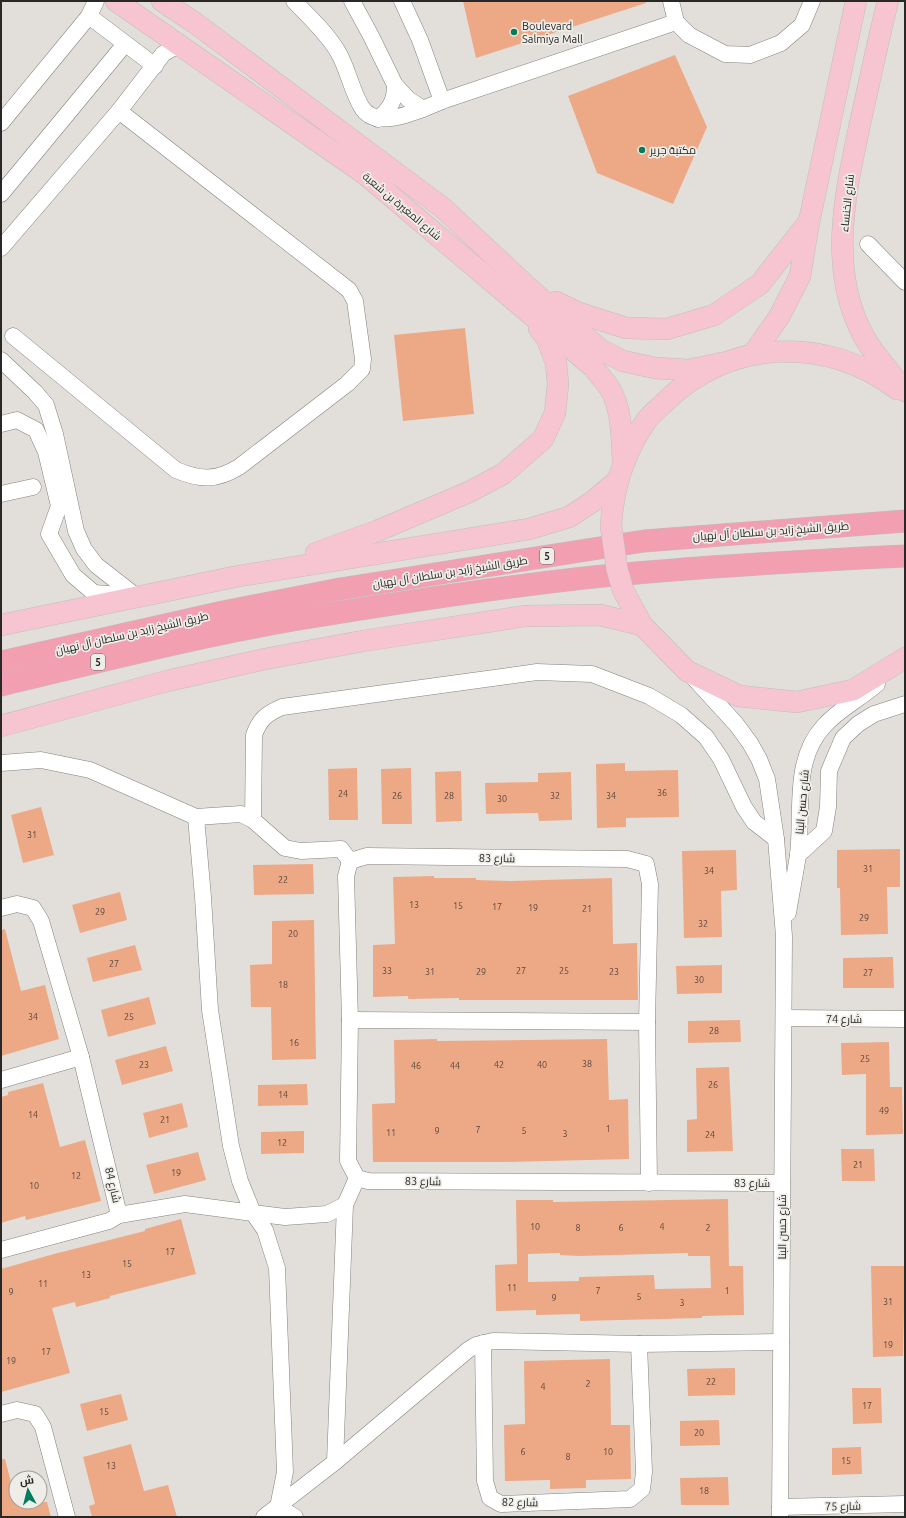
<svg xmlns="http://www.w3.org/2000/svg" width="906" height="1518" font-family="Ubuntu,Cairo,sans-serif">
<rect width="100%" height="100%" fill="#e2dfda"/>
<g fill="#eda986" fill-rule="evenodd">
<path d="M463,1H645L646,3L476,58Z"/>
<path d="M675,55L707,127L673,204L597,173L568,96Z"/>
<path d="M465,328L474,414L403,421L394,335Z"/>
<path d="M625,763V771L678,770L679,817L626,818V827L597,828L596,764Z"/>
<path d="M357,768L358,820H329L328,769Z"/>
<path d="M411,768L412,824H382L381,769Z"/>
<path d="M461,771L462,821L436,822L435,772Z"/>
<path d="M571,772L572,820L539,821L538,813L486,814L485,783L538,782V773Z"/>
<path d="M41,807L54,855L23,863L11,815Z"/>
<path d="M900,849V887H887L888,934L841,935L840,888H837V850Z"/>
<path d="M736,850L737,890L721,891L722,937L684,938L682,851Z"/>
<path d="M313,864L314,894L254,895L253,865Z"/>
<path d="M434,876V878H476V880L511,881L612,878L613,944L637,943L638,1000H459V998L408,999V996L373,997V945L395,944L393,877Z"/>
<path d="M120,892L127,920L80,933L72,905Z"/>
<path d="M314,920L316,1059L272,1060L271,1007H251L250,965L272,964V921Z"/>
<path d="M5,929L21,991L45,985L59,1039L1,1056V930Z"/>
<path d="M135,945L142,970L93,982L87,958Z"/>
<path d="M893,957L894,988H843V958Z"/>
<path d="M722,965V993L677,994L676,966Z"/>
<path d="M149,997L156,1024L108,1037L101,1010Z"/>
<path d="M740,1020L741,1042L688,1043V1021Z"/>
<path d="M437,1039V1041L607,1039L609,1100L628,1099L629,1159L504,1162H373L372,1104L395,1103L394,1040Z"/>
<path d="M889,1042L890,1087H902L903,1134L866,1135V1074L842,1075L841,1043Z"/>
<path d="M166,1046L173,1071L122,1085L115,1060Z"/>
<path d="M729,1067L733,1151L687,1152V1120L697,1119L696,1068Z"/>
<path d="M43,1083L60,1147L85,1140L101,1201L26,1220L25,1216L1,1223V1097L8,1095V1092Z"/>
<path d="M307,1084L308,1105L258,1106V1085Z"/>
<path d="M182,1103L188,1127L149,1138L143,1113Z"/>
<path d="M304,1131V1153L261,1154V1132Z"/>
<path d="M841,1149H874L875,1181H842Z"/>
<path d="M198,1152L206,1180L154,1194L146,1165Z"/>
<path d="M728,1199L729,1266H743L744,1315L702,1316V1318L580,1321V1314L536,1315V1310L496,1311L495,1265L517,1264L516,1200H553V1202ZM560,1253V1255L579,1256L688,1253V1256H710L711,1288L655,1289L654,1275L579,1277V1281L528,1282V1254Z"/>
<path d="M181,1219L196,1274L110,1296V1298L76,1307L75,1302L52,1308L70,1373L1,1392V1269L54,1254L145,1231V1229Z"/>
<path d="M871,1266H905L903,1356L873,1357Z"/>
<path d="M610,1359L611,1425H630L631,1479L586,1480V1488L550,1489V1480L505,1481L504,1425L525,1424L524,1361Z"/>
<path d="M735,1368V1395L688,1396L687,1369Z"/>
<path d="M852,1388H881L882,1423L853,1424Z"/>
<path d="M121,1394L128,1420L87,1431L80,1404Z"/>
<path d="M719,1420L720,1445L680,1446V1421Z"/>
<path d="M131,1444L144,1491L168,1485L177,1517H92L89,1506L95,1504L83,1457Z"/>
<path d="M861,1447L862,1474L832,1475V1448Z"/>
<path d="M1,1459H5L16,1502H47L51,1517H1Z"/>
<path d="M728,1477L729,1505H681L680,1478Z"/>
</g>
<g fill="none" stroke-linecap="round" stroke-linejoin="round">
<defs>
<g id="minor">
<path d="M294,1C309,17 327,33 338,52C348,69 351,89 361,106C375,133 422,109 442,101L676,22"/>
<path d="M352,1L371,36L395,85L408,99L423,109"/>
<path d="M402,1L420,40L442,101"/>
<path d="M671,1L676,22L689,35L725,54L750,55L781,43L802,25L812,1"/>
<path d="M89,16L155,66"/>
<path d="M378,119C390,109 395,101 395,85"/>
<path d="M1,123L89,16L96,1"/>
<path d="M1,194L125,44"/>
<path d="M868,244L905,282"/>
<path d="M1,248L119,111L163,54C171,49 175,45 185,48"/>
<path d="M13,336L176,470C200,480 216,481 239,467L347,384L362,369L363,359L355,301L349,290L119,111"/>
<path d="M1,360L35,392L46,405L55,434L76,531L84,549L96,565L137,597"/>
<path d="M1,424L17,420L36,430L46,452L59,506L49,534L73,575L94,593L121,595"/>
<path d="M1,494L33,487"/>
<path d="M693,677L736,724L750,743L759,759L767,779L776,839L784,936L780,1517"/>
<path d="M1,763L41,760L90,770L196,817L241,814L253,820L285,848L301,851L341,849L350,861"/>
<path d="M196,817L203,897L210,1010L231,1146L240,1181L253,1213L285,1217L327,1214L345,1205L357,1178"/>
<path d="M253,820L254,735C260,719 266,714 282,707L537,672L592,674L649,696L681,715L706,737L721,759L744,807L754,822L776,839"/>
<path d="M798,855L824,831L828,807L829,771L843,738L858,724L874,714L905,704"/>
<path d="M350,861L367,856L627,859L646,864L650,884L647,1022L649,1183"/>
<path d="M350,861L346,876L350,1020L348,1161L357,1178"/>
<path d="M1,908L17,904L33,908L41,921L81,1057L119,1215L109,1221L1,1250"/>
<path d="M788,913C791,894 795,875 798,855C803,813 792,760 824,726C839,709 860,699 877,684"/>
<path d="M784,1018L905,1019"/>
<path d="M350,1020L647,1022"/>
<path d="M1,1080L81,1057"/>
<path d="M357,1178L368,1181L782,1183"/>
<path d="M119,1215L185,1204L253,1213L265,1230L277,1268L285,1472L278,1507L295,1517"/>
<path d="M483,1343L485,1481L490,1498L501,1504L630,1499L642,1489L644,1472L639,1344"/>
<path d="M1,1414L17,1410L35,1414L43,1427L67,1517"/>
<path d="M335,1462L345,1205"/>
<path d="M780,1507L905,1504"/>
<path d="M264,1517L335,1462L468,1350L476,1345L493,1341L639,1344L781,1342"/>
</g>
<g id="major">
<path d="M116,1L366,175L593,367C599,375 606,382 610,389C622,408 622,441 623,463"/>
<path d="M162,1L195,23L443,208L532,291L601,350L623,361L655,368L689,370L722,363"/>
<path d="M888,1C878,40 870,80 861,119C846,190 827,267 863,335C873,354 892,374 905,391"/>
<path d="M556,302L579,313L626,328L667,329L714,315L760,284L807,224"/>
<path d="M753,354L779,317L800,276L809,222L856,1"/>
<path d="M611,526C613,488 624,453 646,421C651,414 659,408 665,402C728,339 827,335 897,389"/>
<path d="M316,553L377,531L469,492L503,474L543,439L555,413L558,384L556,363L547,339L539,328"/>
<path d="M623,590L642,625L687,671L739,696L797,702L853,690L905,658"/>
<path d="M1,625L239,576L529,529L569,517L592,502L617,481"/>
<path d="M1,726L167,681L265,659L363,641L525,616L600,615L642,625"/>
</g>
<g id="highway">
<path d="M1,662L223,612L340,589L644,541L905,521"/>
<path d="M1,685C98,662 195,637 293,620C389,604 487,589 584,578C691,567 798,561 905,556"/>
</g>
</defs>
<use href="#minor" stroke="#85827e" stroke-width="17"/>
<use href="#major" stroke="#bfbebe" stroke-width="22"/>
<use href="#highway" stroke="#bfbebe" stroke-width="23"/>
<use href="#minor" stroke="#fff" stroke-width="16"/>
<use href="#major" stroke="#f7c5d1" stroke-width="21"/>
<use href="#highway" stroke="#f29fb2" stroke-width="22"/>
<defs>
<path id="major-bridge" d="M611,526L617,569L623,590"/>
</defs>
<use href="#major-bridge" stroke="#bfbebe" stroke-width="22" stroke-linecap="butt"/>
<use href="#major-bridge" stroke="#f7c5d1" stroke-width="21"/>
</g>
<g fill="#007d5c" stroke="#efede8" stroke-width="1.5">
<circle cx="514" cy="32" r="4"/>
<circle cx="642" cy="150" r="4"/>
</g>
<g text-anchor="middle" dominant-baseline="central" stroke-width="3.5" stroke-linejoin="round" paint-order="stroke">
<g font-size="9" fill="#5a483e">
<text x="662" y="793">36</text>
<text x="343" y="794">24</text>
<text x="397" y="796">26</text>
<text x="449" y="796">28</text>
<text x="555" y="796">32</text>
<text x="611" y="796">34</text>
<text x="502" y="799">30</text>
<text x="32" y="835">31</text>
<text x="868" y="869">31</text>
<text x="709" y="871">34</text>
<text x="283" y="880">22</text>
<text x="414" y="905">13</text>
<text x="458" y="906">15</text>
<text x="497" y="907">17</text>
<text x="533" y="908">19</text>
<text x="587" y="909">21</text>
<text x="100" y="912">29</text>
<text x="864" y="918">29</text>
<text x="703" y="924">32</text>
<text x="293" y="934">20</text>
<text x="114" y="964">27</text>
<text x="387" y="971">33</text>
<text x="521" y="971">27</text>
<text x="564" y="971">25</text>
<text x="430" y="972">31</text>
<text x="481" y="972">29</text>
<text x="614" y="972">23</text>
<text x="868" y="973">27</text>
<text x="699" y="980">30</text>
<text x="283" y="985">18</text>
<text x="33" y="1017">34</text>
<text x="129" y="1017">25</text>
<text x="714" y="1031">28</text>
<text x="294" y="1043">16</text>
<text x="865" y="1059">25</text>
<text x="587" y="1064">38</text>
<text x="144" y="1065">23</text>
<text x="499" y="1065">42</text>
<text x="542" y="1065">40</text>
<text x="416" y="1066">46</text>
<text x="455" y="1066">44</text>
<text x="713" y="1085">26</text>
<text x="283" y="1095">14</text>
<text x="884" y="1111">49</text>
<text x="33" y="1115">14</text>
<text x="165" y="1120">21</text>
<text x="608" y="1129">1</text>
<text x="478" y="1130">7</text>
<text x="437" y="1131">9</text>
<text x="524" y="1131">5</text>
<text x="391" y="1133">11</text>
<text x="565" y="1134">3</text>
<text x="710" y="1135">24</text>
<text x="282" y="1143">12</text>
<text x="858" y="1165">21</text>
<text x="176" y="1173">19</text>
<text x="76" y="1176">12</text>
<text x="34" y="1186">10</text>
<text x="535" y="1227">10</text>
<text x="662" y="1227">4</text>
<text x="578" y="1228">8</text>
<text x="621" y="1228">6</text>
<text x="708" y="1228">2</text>
<text x="170" y="1252">17</text>
<text x="127" y="1264">15</text>
<text x="86" y="1275">13</text>
<text x="43" y="1284">11</text>
<text x="512" y="1288">11</text>
<text x="598" y="1291">7</text>
<text x="727" y="1291">1</text>
<text x="11" y="1292">9</text>
<text x="639" y="1297">5</text>
<text x="554" y="1298">9</text>
<text x="888" y="1302">31</text>
<text x="682" y="1303">3</text>
<text x="888" y="1345">19</text>
<text x="46" y="1352">17</text>
<text x="11" y="1361">19</text>
<text x="711" y="1382">22</text>
<text x="588" y="1384">2</text>
<text x="543" y="1387">4</text>
<text x="867" y="1406">17</text>
<text x="104" y="1412">15</text>
<text x="699" y="1433">20</text>
<text x="523" y="1452">6</text>
<text x="608" y="1452">10</text>
<text x="568" y="1457">8</text>
<text x="846" y="1461">15</text>
<text x="111" y="1466">13</text>
<text x="704" y="1491">18</text>
</g>
<g fill="#efede8" stroke="#646360" stroke-width="1">
<rect x="540" y="548" width="14" height="16" rx="3"/>
<rect x="91" y="654" width="14" height="16" rx="3"/>
</g>
<g font-size="10" font-weight="bold" fill="#292826">
<text x="547" y="556">5</text>
<text x="98" y="662">5</text>
</g>
<g font-size="11" fill="#292826" stroke="#efede8" text-anchor="start">
<text x="522" y="26">Boulevard<tspan x="522" dy="13">Salmiya Mall</tspan></text>
<text x="650" y="150">مكتبة جرير</text>
</g>
<g font-size="11" fill="#292826" stroke="#efede8">
<text transform="translate(847 203) rotate(-84)">شارع الخنساء</text>
<text transform="translate(402 206) rotate(40)">شارع المغيرة بن شعبة</text>
<text transform="translate(771 531) rotate(-4)">طريق الشيخ زايد بن سلطان آل نهيان</text>
<text transform="translate(450 572) rotate(-9)">طريق الشيخ زايد بن سلطان آل نهيان</text>
<text transform="translate(132 633) rotate(-13)">طريق الشيخ زايد بن سلطان آل نهيان</text>
<text transform="translate(802 802) rotate(-85)">شارع حسن البنا</text>
<text transform="translate(497 858) rotate(1)">شارع 83</text>
<text x="844" y="1019">شارع 74</text>
<text transform="translate(423 1181) rotate(1)">شارع 83</text>
<text x="752" y="1183">شارع 83</text>
<text transform="translate(113 1185) rotate(77)">شارع 84</text>
<text transform="translate(782 1227) rotate(-90)">شارع حسن البنا</text>
<text transform="translate(520 1502) rotate(1)">شارع 82</text>
<text transform="translate(843 1506) rotate(-1)">شارع 75</text>
</g>
</g>
<rect width="906" height="1518" fill="none" stroke="#292826" stroke-width="4"/>
<g transform="translate(28 1490) rotate(353)"><circle r="19" fill="#efede8" stroke="#a09e9a"/>
<path d="M0-3L7 15L0 10L-7 15Z" fill="#007d5c"/>
<text y="-6" font-size="11" font-weight="bold" text-anchor="middle" fill="#292826">ش</text>
</g>
</svg>
